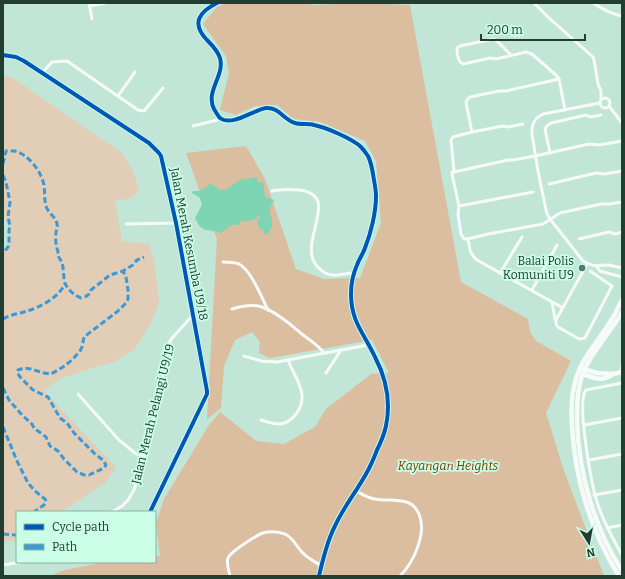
<svg xmlns="http://www.w3.org/2000/svg" width="625" height="579" font-family="Bitter,serif">
<rect width="100%" height="100%" fill="#c1e5d6"/>
<path fill="#e2ceb6" d="M3,75L13,78L122,153L133,171L139,190L132,198L115,201L122,241L149,244L155,265L159,302L151,323L135,349L116,361L96,367L59,379L44,391L109,460L116,468L105,483L61,512H17V540L3,542V250L7,247L9,231L3,210Z"/>
<path fill="#dbbd9f" d="M226,3H309L312,5L363,3L410,5L461,282L528,319L530,332L536,341L571,361L546,413L564,471L604,576H51L61,571L104,562H155V557L160,556L156,523L164,499L209,425L220,412L256,441L284,444L315,427L326,409L371,374L389,373L372,340L270,358L259,353L260,342L252,332L235,340L224,366L221,408L207,419L217,239L186,153L246,146L265,179L296,269L324,279L360,278L381,223L376,161L365,141L320,122L294,119L277,105L255,106L236,115L220,110L229,73L226,56L203,24L217,7Z"/>
<path fill="#7ed5b4" d="M256,177L258,182L264,183C264,188 263,192 266,197L274,200L270,208V216L272,218V227L267,235L264,233L263,229L260,230L257,222L260,218L259,216H258L254,220L240,222L238,225H231L221,233C207,228 202,234 195,218L202,205L200,198L192,193L193,191C200,192 205,189 210,183L220,190H225L240,180Z"/>
<g fill="none" stroke-linecap="round" stroke-linejoin="round">
<g stroke="#f6fbf9" stroke-width="3">
<path d="M89,3L92,19"/>
<path d="M217,3C199,12 191,23 207,40C212,45 218,51 220,58C225,76 205,91 214,109C216,112 218,116 220,118C232,127 253,110 266,108C279,107 284,120 295,123C301,125 308,123 314,125C325,127 353,139 361,147C364,150 366,153 368,156C371,162 372,168 373,174C374,181 376,189 376,196C376,212 371,233 365,248C363,254 359,259 357,265C353,274 351,284 351,294C351,322 364,333 375,357C386,378 391,402 386,426C384,435 381,442 377,450C374,458 370,467 366,474C356,492 343,508 335,526C327,541 323,559 319,576"/>
<path d="M534,3L548,17L593,57L594,60L598,84L601,91V100"/>
<path d="M593,3C602,9 612,14 622,16"/>
<path d="M90,6L106,3"/>
<path d="M3,55L16,57L24,61L149,143L159,153L161,156L176,223L207,391V394L150,512"/>
<path d="M511,55L498,42L493,39L460,46L457,48C457,54 458,62 463,64L490,58L496,59L526,52L532,54L556,75L559,79L565,110"/>
<path d="M42,73L52,62L67,61L138,110L144,111L163,88"/>
<path d="M118,96L135,72"/>
<circle cx="605" cy="103" r="5"/>
<path d="M600,103L543,114C537,117 533,121 532,128C531,133 533,140 534,146C537,169 542,191 547,214L550,219L583,261C593,268 598,265 609,265C613,266 618,267 622,268"/>
<path d="M609,106L622,123"/>
<path d="M193,126L217,120L220,118"/>
<path d="M472,132L466,103L467,100L470,97L499,91H506L559,79"/>
<path d="M622,141L599,145L589,144L535,156L513,160H508L454,172H452V174L459,206L458,214L461,234L464,239H468L488,234L543,224L560,213L601,204H609L622,202"/>
<path d="M550,153L545,129L547,126L551,123L586,115L590,117L601,115"/>
<path d="M454,172L451,140L453,137L472,132L503,126L508,127L523,124"/>
<path d="M549,184L596,173L604,174L622,171"/>
<path d="M272,191C281,189 289,189 299,190C345,195 292,247 320,269C323,272 328,275 333,275C339,276 346,273 352,273L354,274"/>
<path d="M459,206L533,192"/>
<path d="M126,224L176,223"/>
<path d="M468,239C470,249 469,253 477,260L563,308"/>
<path d="M579,239L609,232L615,234L622,232"/>
<path d="M223,262C229,262 234,262 239,264C251,270 262,298 268,310"/>
<path d="M596,266L600,271L622,277"/>
<path d="M500,273L522,237"/>
<path d="M532,290L557,245"/>
<path d="M552,302L555,319L556,320V324L558,327L579,339L585,338L612,286L590,271"/>
<path d="M232,309C241,306 253,304 262,307C278,313 291,325 303,335C310,340 319,346 324,353"/>
<path d="M556,320L587,264"/>
<path d="M244,356L261,361L277,362L368,345"/>
<path d="M621,372L622,364"/>
<path d="M326,373L341,350"/>
<path d="M622,383L586,390C576,402 592,488 598,505C604,523 613,539 622,555"/>
<path d="M78,394L119,440L135,453L145,457"/>
<path d="M261,420C267,422 273,424 279,424C293,423 303,408 302,395C301,383 292,371 288,360"/>
<path d="M584,425L622,418"/>
<path d="M589,460L622,454"/>
<path d="M356,491C362,494 368,498 375,499C386,501 399,499 409,503C414,505 417,510 419,514C427,533 414,562 400,576"/>
<path d="M594,495L622,490"/>
<path d="M112,512L122,506L128,500L134,490L145,457L170,341L173,337L193,315"/>
<path d="M607,528L622,525"/>
<path d="M3,565L22,562"/>
<path d="M230,576C229,571 226,563 228,558C230,552 257,535 263,533C270,531 279,532 285,534C294,538 297,548 304,554C309,559 316,562 321,566"/>
</g>
<g stroke="#f6fbf9" stroke-width="4.5">
<path d="M622,312C609,335 589,354 581,379C577,393 577,407 577,422C579,474 594,527 622,571"/>
<path d="M583,369L597,373L613,374"/>
<path d="M582,374L595,378L602,379L608,377L613,374L622,372"/>
<path d="M619,576C591,532 575,479 572,427C571,411 571,394 576,379C582,357 599,341 610,322C615,315 618,307 622,300"/>
</g>
<g stroke="#3b99d8" stroke-width="3" stroke-dasharray="6 3" stroke-linecap="butt">
<path d="M3,164L6,151C9,151 12,151 15,151C29,155 41,171 44,185C45,192 44,199 46,206C48,213 56,217 57,224C58,227 56,230 56,233C55,237 56,248 58,251C57,257 60,258 62,263C64,269 63,277 65,283C67,289 75,296 81,298C86,297 90,295 91,290L110,275L123,271L133,265L137,260L144,257"/>
<path d="M3,175L6,182L10,202L8,217L10,226L9,230V244L8,247L3,253"/>
<path d="M3,319C10,315 17,314 24,312C39,308 58,298 65,284"/>
<path d="M3,388L9,400L22,415L32,424L34,428L46,437L50,446L58,451L64,459L77,472L84,475H89L104,468L106,465L103,460L95,454L74,433L67,423L60,418L48,397L33,390L20,377L17,372L18,370L24,368L31,369L44,373L51,374L63,367L72,360L80,351L82,347L84,337L118,311L126,303L128,299V290L126,277L123,271"/>
<path d="M3,427L17,461L28,483L35,491L45,499L46,501L44,505L34,512"/>
<path d="M3,534L17,535"/>
</g>
<defs>
<g id="cycleway">
<path d="M217,3C199,12 191,23 207,40C212,45 218,51 220,58C225,76 205,91 214,109C216,112 218,116 220,118C232,127 253,110 266,108C279,107 284,120 295,123C301,125 308,123 314,125C325,127 353,139 361,147C364,150 366,153 368,156C371,162 372,168 373,174C374,181 376,189 376,196C376,212 371,233 365,248C363,254 359,259 357,265C353,274 351,284 351,294C351,322 364,333 375,357C386,378 391,402 386,426C384,435 381,442 377,450C374,458 370,467 366,474C356,492 343,508 335,526C327,541 323,559 319,576"/>
<path d="M3,55L16,57L24,61L149,143L159,153L161,156L176,223L207,391V394L150,512"/>
</g>
</defs>
<use href="#cycleway" stroke="#cafee7" stroke-width="6"/>
<use href="#cycleway" stroke="#0057b8" stroke-width="4"/>
</g>
<circle fill="#5a786b" stroke="#cafee7" stroke-width="1.5" cx="582" cy="268" r="4"/>
<g text-anchor="middle" dominant-baseline="central" stroke-width="3.5" stroke-linejoin="round" paint-order="stroke">
<g font-size="12" fill="#223d32" stroke="#cafee7">
<text transform="translate(189 244) rotate(79)">Jalan Merah Kesumba U9/18</text>
<text transform="translate(153 414) rotate(-76)">Jalan Merah Pelangi U9/19</text>
</g>
<g font-size="12" fill="#223d32" stroke="#cafee7" text-anchor="end">
<text x="574" y="261">Balai Polis<tspan x="574" dy="14">Komuniti U9</tspan></text>
</g>
<g font-size="12" font-style="italic" fill="#833704" stroke="#cafee7">
<text x="448" y="466">Kayangan Heights</text>
</g>
</g>
<rect width="625" height="579" fill="none" stroke="#223d32" stroke-width="8"/>
<rect x="16" y="511" width="140" height="52" fill="#cafee7" stroke="#87b19f"/>
<rect x="24" y="524" width="20" height="6" fill="#0057b8" stroke="#87b19f"/>
<text x="52" y="531" font-size="12" fill="#223d32">Cycle path</text>
<rect x="24" y="544" width="20" height="6" fill="#3b99d8" stroke="#87b19f"/>
<text x="52" y="551" font-size="12" fill="#223d32">Path</text>
<g transform="translate(589 543) rotate(169)" stroke="#cafee7" stroke-width="3" paint-order="stroke">
<path d="M0-3L7 15L0 10L-7 15Z" fill="#223d32"/>
<text y="-6" font-size="11" font-weight="bold" text-anchor="middle" fill="#223d32">N</text>
</g>
<path d="M481 34v6h104v-6" fill="none" stroke="#223d32" stroke-width="2"/>
<text x="487" y="34" font-size="12" fill="#223d32" stroke="#cafee7" stroke-width="3" paint-order="stroke">200 m</text>
</svg>
